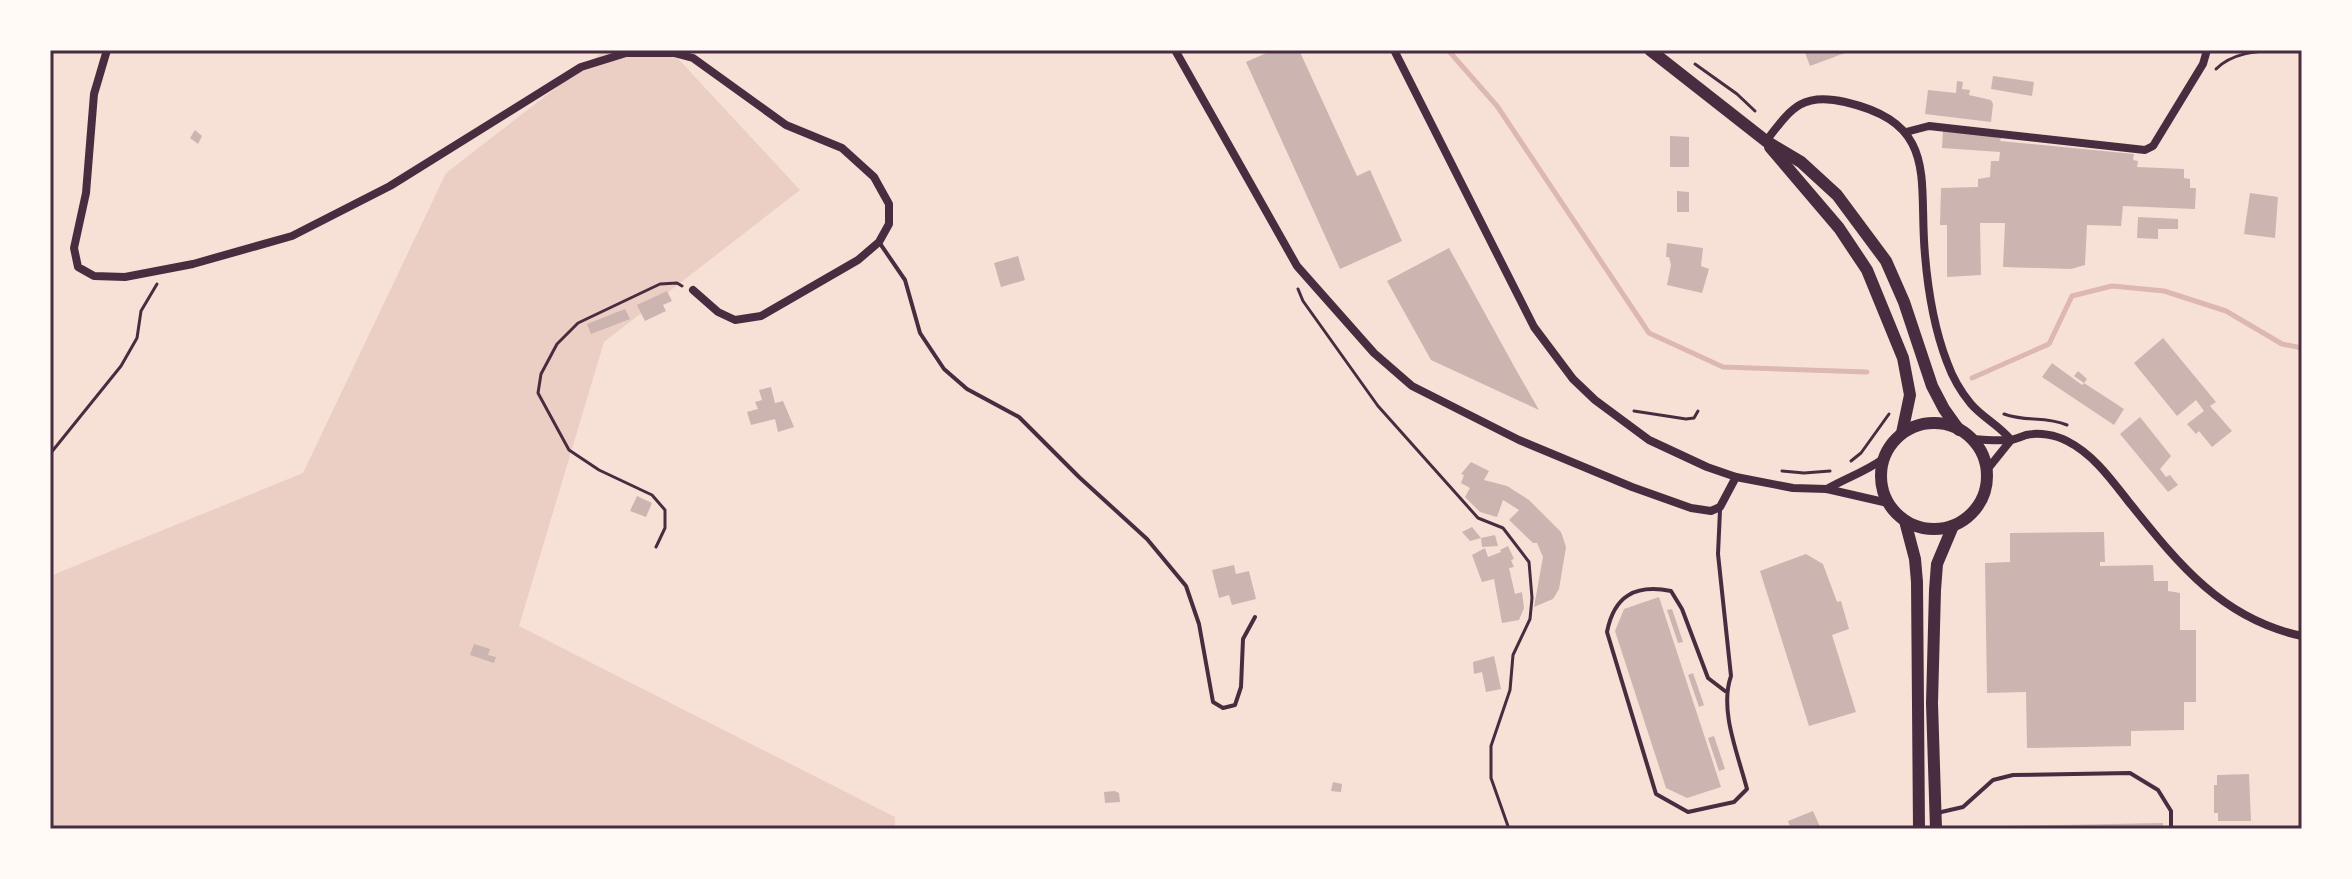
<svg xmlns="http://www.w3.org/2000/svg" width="2352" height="879" font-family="'Roboto Serif',serif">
<rect width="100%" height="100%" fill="#f7e1d7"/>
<path fill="#ebcfc5" d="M605,50H670L800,190L604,342L519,626L895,817V829H50V576L303,473L446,173Z"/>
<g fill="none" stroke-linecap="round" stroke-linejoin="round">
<g stroke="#dcb8b0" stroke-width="5">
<path d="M1448,50L1497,106L1649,333L1723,367L1867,372"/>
<path d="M1972,378L2049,344L2072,296L2112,286L2164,291L2226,311L2282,344L2302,348"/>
</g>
</g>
<g fill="#ccb4b1">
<path d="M1273,50H1299L1357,176L1370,170L1402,241L1340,269L1246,62Z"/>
<path d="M1804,50H1844L1845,53L1810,66Z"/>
<path d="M1993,76L2034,82L2032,96L1991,89Z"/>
<path d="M1957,81L1963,82L1962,89L1970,90L1969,95L1991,100L1993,104L1991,122L1925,114L1928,90L1956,93Z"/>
<path d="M195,130L202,136L198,144L190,138Z"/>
<path d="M1943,130L2001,138L2000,141L2134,154L2133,160L2138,161L2137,167L2184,169V178L2190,179V188H2196L2195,209L2123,206L2121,226L2087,225L2085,265L2071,269L2003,267L2005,223H1980L1981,275L1947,277V225H1940L1941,188L1978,187V179L1990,177L1991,161H1999L2000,152L1942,148Z"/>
<path d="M1670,136L1689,137V167H1670Z"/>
<path d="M1677,191L1689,192V212H1677Z"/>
<path d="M2250,193L2278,197L2275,238L2244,234Z"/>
<path d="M2138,217L2178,219V229H2158V239L2137,238Z"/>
<path d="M1667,243L1703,248L1701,266L1709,269L1702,293L1667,285L1671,265L1669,257H1666Z"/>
<path d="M1449,248L1515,368L1539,410L1431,360L1387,281Z"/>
<path d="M1018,256L1025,280L1001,287L994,263Z"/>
<path d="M667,291L672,301L663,305L666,311L645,321L637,305Z"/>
<path d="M625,309L630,319L591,334L587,324Z"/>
<path d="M2163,338L2216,402L2210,406L2232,431L2212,447L2199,431L2196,434L2187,424L2204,411L2196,400L2177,416L2134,363Z"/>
<path d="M2052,363L2082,385L2084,383L2074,376L2078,371L2087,379L2084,383L2124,409L2114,425L2042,377Z"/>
<path d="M771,387L775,403L783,401L794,427L778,432L775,419L751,425L747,412L758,409L755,402L762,400L759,390Z"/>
<path d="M2140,417L2171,456L2160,469L2166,477L2170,475L2178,485L2168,492L2120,434Z"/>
<path d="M1471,462L1489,471L1484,480L1507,486L1529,500L1561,532L1566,547L1559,589L1553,599L1534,607L1543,557L1537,543H1533L1509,520L1519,510L1503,500L1497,517L1480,512L1465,497L1470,488L1461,483L1464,475L1461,474Z"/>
<path d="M637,496L652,503L646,517L630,511Z"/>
<path d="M1472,527L1481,538L1495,535L1498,546L1482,547L1481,538L1470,541L1462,532Z"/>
<path d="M2104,532L2105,562H2100V566L2153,565L2154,581H2168V591L2180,593V630H2196V702H2184V730L2131,731V746L2027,748L2026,692L1987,693L1985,563L2010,562V533Z"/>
<path d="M1508,546L1514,559L1511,560L1514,567L1509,568L1515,594L1522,592L1524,608L1519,620L1502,623L1494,579L1482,582L1472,555L1485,548L1488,557L1501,552L1500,550Z"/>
<path d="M1806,554L1823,564L1837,602L1841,601L1849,629L1832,635L1856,712L1809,726L1760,571Z"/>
<path d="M1234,565L1236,574L1249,571L1256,599L1232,605L1229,595L1219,598L1212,570Z"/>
<path d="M1659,597L1721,787L1687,798L1666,788L1615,631L1624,609Z"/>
<path d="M1672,609L1683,642L1678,643L1667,610Z"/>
<path d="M474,644L490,649L488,655L496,657L494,663L470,655Z"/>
<path d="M1494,656L1501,689L1486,692L1482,672L1474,674L1473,662Z"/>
<path d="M1693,673L1704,705L1699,707L1688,675Z"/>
<path d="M1714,736L1725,769L1719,771L1708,738Z"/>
<path d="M2249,774L2251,821H2218V813H2214V785H2217V775Z"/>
<path d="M1333,782L1342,784L1341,792L1331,791Z"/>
<path d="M1115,791L1119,793L1120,802L1105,803L1104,792Z"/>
<path d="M1813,811L1821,829H1791L1788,821Z"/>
<path d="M2163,823V829H2007V826Z"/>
</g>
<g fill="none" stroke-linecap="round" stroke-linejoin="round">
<g stroke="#4a2c40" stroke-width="3">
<path d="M1695,64L1737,94L1755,111"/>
<path d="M2216,69C2232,53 2256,51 2278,50"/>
<path d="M1298,289L1303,301L1378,406L1478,518L1503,528L1529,562L1532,598L1530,619L1513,655L1510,690L1491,746V778L1509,829"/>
<path d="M1634,411L1686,419L1694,418L1698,411"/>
<path d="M2004,414C2024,422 2046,416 2067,425"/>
<path d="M50,454L121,366L137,338L141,311L157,284"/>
<path d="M1851,461L1861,453L1889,414"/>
<path d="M1782,471L1804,473L1830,471"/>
<path d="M656,547L665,528V510L652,495L599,470L569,450L538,393L541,374L557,344L578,323L660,284L677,283L682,286"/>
</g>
<g stroke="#4a2c40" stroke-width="4">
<path d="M879,242L905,280L920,333L944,369L967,389L1019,417L1079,477L1147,539L1186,586L1199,624L1213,702L1223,708L1235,705L1241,687L1243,639L1255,617"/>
<path d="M1720,510L1718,554L1731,676C1719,710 1738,754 1747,789L1734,802L1688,812L1656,794L1607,632C1614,596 1635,584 1671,591L1682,609L1708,678L1725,691"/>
<path d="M1937,813L1963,807L1993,780L2013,775L2130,773L2158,790L2171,811V829"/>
</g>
<g stroke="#4a2c40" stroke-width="8">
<path d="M107,50L94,94L86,193L74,248L78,267L94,276L125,277L193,264L292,236L390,186L581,67L626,53H674L693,58L786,125L842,148L874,177L889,204V224L879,242L858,260L761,316L735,320L718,312L693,290"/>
<path d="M1175,50L1297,266L1374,353L1412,386L1519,440L1632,487L1691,508L1711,511L1720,507L1736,477"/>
<path d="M1394,50L1534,327L1573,379L1595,400L1649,440L1707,467L1736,477L1793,488L1827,489L1888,503"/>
<path d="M1906,132L1929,126L2145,150L2153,146L2203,64L2207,50"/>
<path d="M1766,141C1791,109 1801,92 1845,102C1940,124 1918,179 1925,255C1928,291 1934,328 1947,362C1952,376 1961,392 1971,404C1983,418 1999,425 2011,440"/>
<path d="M1972,439C1984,440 1997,441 2008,440C2015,440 2020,437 2026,435C2039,432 2056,435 2067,441C2093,454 2111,479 2128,501C2177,562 2221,619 2302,636"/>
<path d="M1986,471L2011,440"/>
<path d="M1827,489C1846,478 1865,472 1883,459"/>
</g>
<g stroke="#4a2c40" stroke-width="12">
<path d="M1650,50L1766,141L1801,162L1837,195L1886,261L1904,302L1932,386L1944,409L1959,430"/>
<path d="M1770,147L1839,228L1867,270L1903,358L1910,395L1902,433"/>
<circle cx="1934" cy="476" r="53"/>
<path d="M1905,521L1915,559L1917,582L1919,829"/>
<path d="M1936,829L1932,703L1935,590L1937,564L1953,526"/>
</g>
</g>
<rect width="2352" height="879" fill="none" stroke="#fffaf5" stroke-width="104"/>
<rect x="52" y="52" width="2248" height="775" fill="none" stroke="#4a2c40" stroke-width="3"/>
</svg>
